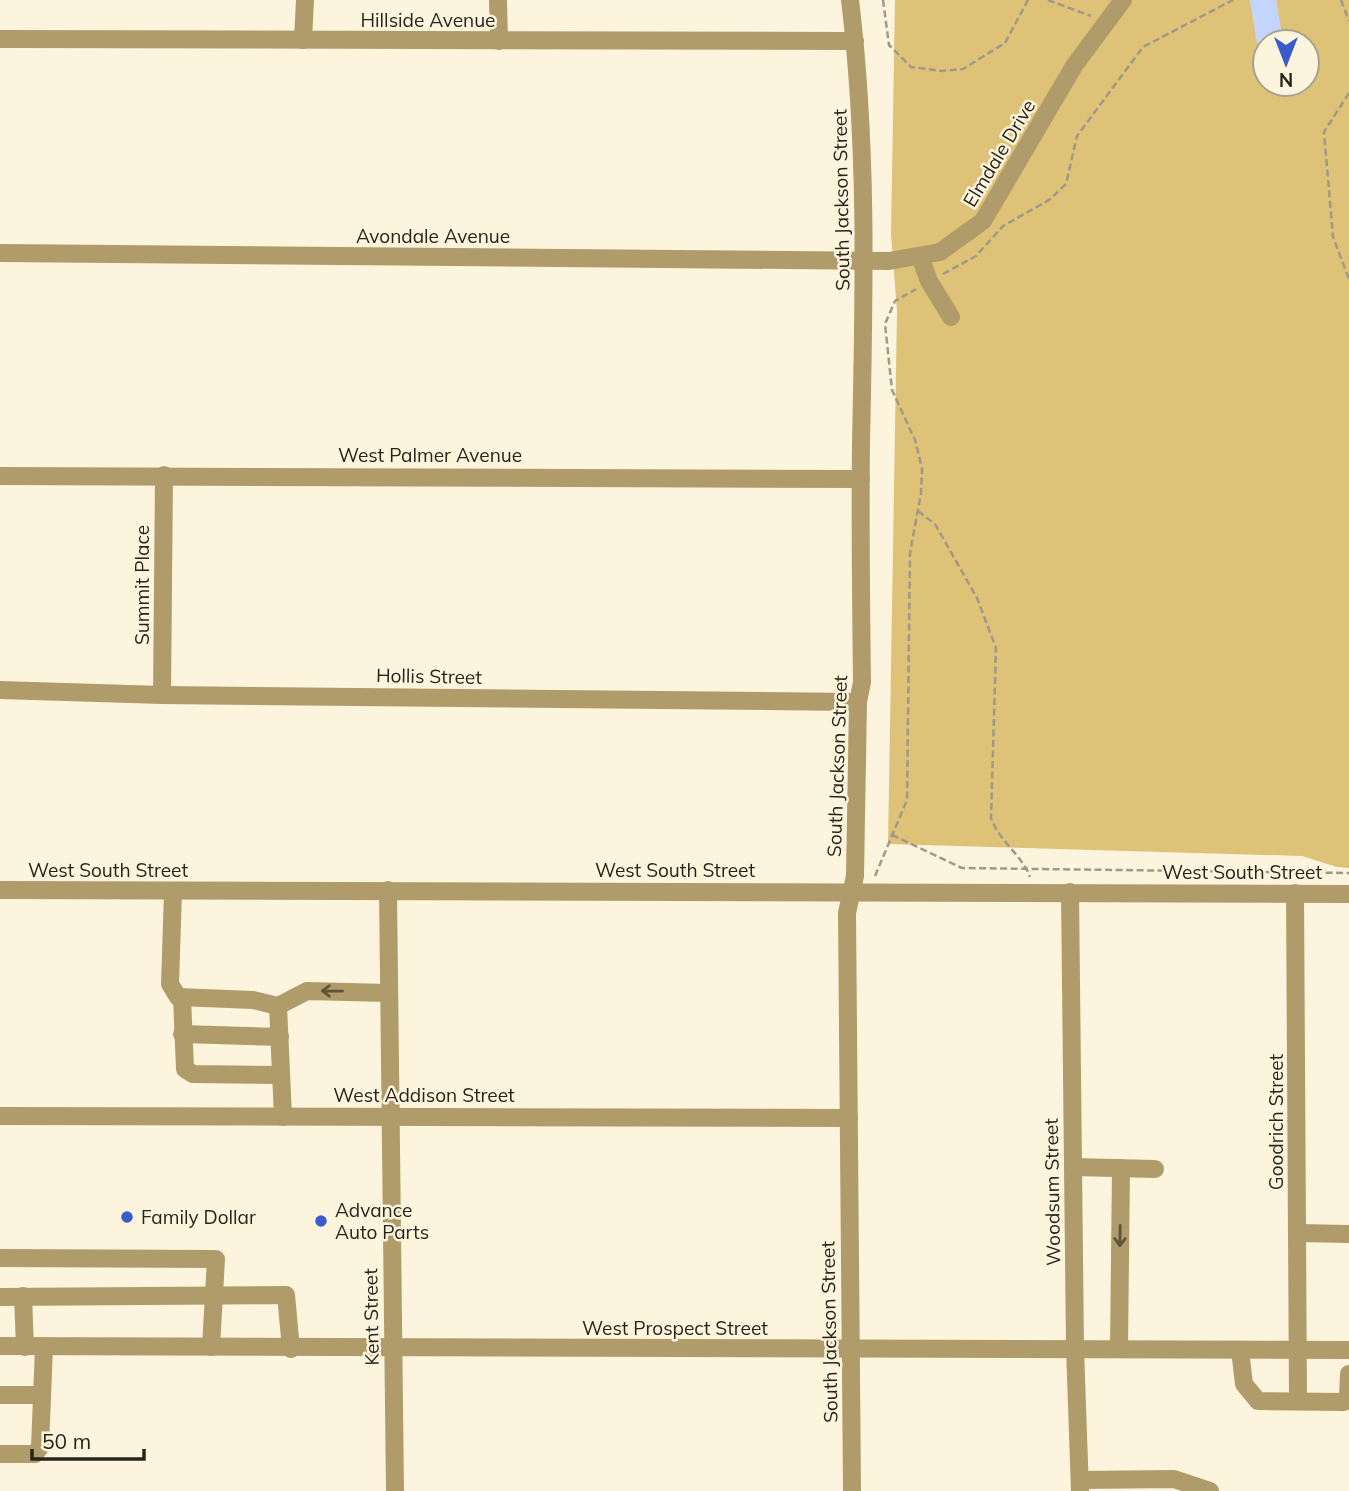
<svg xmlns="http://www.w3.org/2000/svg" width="1349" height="1491" font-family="Mulish,sans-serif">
<rect width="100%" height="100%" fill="#fdf4de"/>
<path fill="#dec278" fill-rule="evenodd" d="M895,0H1349V868L1337,867L1302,856L888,844L897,311L891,234ZM1265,42H1307V84H1265Z"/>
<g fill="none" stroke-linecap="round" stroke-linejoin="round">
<path stroke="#c4d5fd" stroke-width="26" d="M1263,0L1270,42"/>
<g stroke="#a09988" stroke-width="2.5" stroke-dasharray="7 3.5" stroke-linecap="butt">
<path d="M883,0L889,45L911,67L942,71L963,69L1005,43L1028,0"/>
<path d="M1048,0L1091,16"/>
<path d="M1341,0L1349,21"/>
<path d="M1349,93L1324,132L1333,237L1349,279"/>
<path d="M943,274L976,256L1003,226L1049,200L1066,184L1077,136L1143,47L1233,0"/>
<path d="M918,511L935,524L977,598L996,648L991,818C999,841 1022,855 1030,877"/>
<path d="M892,835L962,868L1349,873"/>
<path d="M875,876L907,800L910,553L921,493L922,468L915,440L892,390L885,324L895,301L916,289"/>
</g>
<g stroke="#b09c6a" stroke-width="18">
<path d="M498,0L499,41"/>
<path d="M850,0C868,148 864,295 861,444C860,523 861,603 862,682L858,702L855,876L847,913L852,1491"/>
<path d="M0,39L855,41"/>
<path d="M303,40L305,0"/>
<path d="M0,253L889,261L940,252L983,221L1074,66L1123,0"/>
<path d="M920,257L929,281L951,317"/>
<path d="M0,476L861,479"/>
<path d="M0,690L162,695L858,702"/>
<path d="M162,695L164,475"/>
<path d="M0,890L1349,894"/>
<path d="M388,890L395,1491"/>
<path d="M173,892L170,984L178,997L253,1000L278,1006L307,991L388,993"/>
<path d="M1070,892L1075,1348L1080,1491"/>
<path d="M1295,893L1298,1401"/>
<path d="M182,997L185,1069L193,1074L281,1075"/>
<path d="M278,1006L283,1117"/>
<path d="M182,1034L280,1037"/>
<path d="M0,1116L849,1118"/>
<path d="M1073,1167L1155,1169"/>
<path d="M1298,1233L1349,1234"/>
<path d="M0,1258L216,1259L211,1347"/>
<path d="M23,1296L25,1347"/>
<path d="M0,1297L286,1295L291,1349"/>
<path d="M0,1346L1349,1350"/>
<path d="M1119,1349L1121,1168"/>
<path d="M1240,1350L1244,1384L1258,1401L1344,1402L1348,1397L1349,1374"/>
<path d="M0,1395H42"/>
<path d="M0,1454H35L40,1447L44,1347"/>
<path d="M1080,1480L1174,1479L1210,1491"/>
</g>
</g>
<defs><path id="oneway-shaft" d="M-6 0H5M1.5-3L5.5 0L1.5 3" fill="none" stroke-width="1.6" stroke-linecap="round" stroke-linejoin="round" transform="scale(1.75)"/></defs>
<g stroke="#5e543a">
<use href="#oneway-shaft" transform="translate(332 991) rotate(-179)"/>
<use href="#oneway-shaft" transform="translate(1120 1236) rotate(91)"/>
</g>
<g fill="#3a5bcc" stroke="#fdf4de" stroke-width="2.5">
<circle cx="127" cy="1217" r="7"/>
<circle cx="321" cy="1221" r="7"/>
</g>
<g text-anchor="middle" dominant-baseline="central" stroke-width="5" stroke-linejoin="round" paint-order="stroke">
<g font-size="19" fill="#28241a" stroke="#fdf4de">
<text x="428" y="20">Hillside Avenue</text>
<text transform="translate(999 153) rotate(-59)">Elmdale Drive</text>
<text transform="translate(841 200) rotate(-91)">South Jackson Street</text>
<text x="433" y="236">Avondale Avenue</text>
<text x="430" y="455">West Palmer Avenue</text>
<text transform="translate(142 585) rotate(-90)">Summit Place</text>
<text transform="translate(429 676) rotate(1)">Hollis Street</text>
<text transform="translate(837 766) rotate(-88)">South Jackson Street</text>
<text x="108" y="870">West South Street</text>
<text x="675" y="870">West South Street</text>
<text x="1242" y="872">West South Street</text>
<text x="424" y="1095">West Addison Street</text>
<text transform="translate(1276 1122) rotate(-90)">Goodrich Street</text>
<text transform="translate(1052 1192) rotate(-91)">Woodsum Street</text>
<text transform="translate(371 1317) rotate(-91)">Kent Street</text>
<text x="675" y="1328">West Prospect Street</text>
<text transform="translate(829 1332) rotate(-91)">South Jackson Street</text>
</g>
<g font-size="19" fill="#28241a" stroke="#fdf4de" text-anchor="start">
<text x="335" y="1210">Advance<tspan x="335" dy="22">Auto Parts</tspan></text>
<text x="141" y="1217">Family Dollar</text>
</g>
</g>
<g transform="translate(1286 63) rotate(180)"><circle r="33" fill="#fdf4de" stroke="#a8a190" stroke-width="2"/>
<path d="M0-5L12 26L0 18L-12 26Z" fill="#3a5bcc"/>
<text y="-10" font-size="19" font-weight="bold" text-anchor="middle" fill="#28241a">N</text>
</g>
<path d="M32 1449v10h112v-10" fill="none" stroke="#28241a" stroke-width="3.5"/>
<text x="42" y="1449" font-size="21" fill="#28241a" stroke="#fdf4de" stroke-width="5" paint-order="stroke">50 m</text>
</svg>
